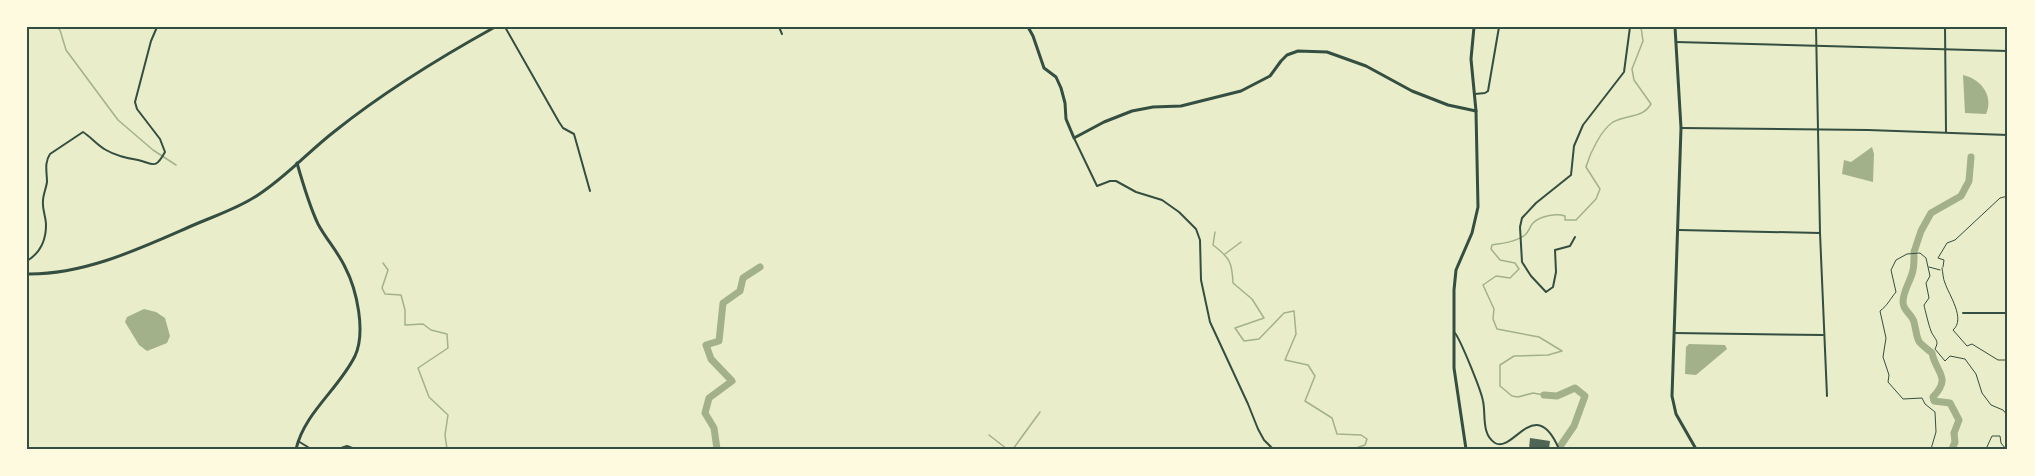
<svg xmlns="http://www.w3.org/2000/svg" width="2035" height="476" font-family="'Source Serif 4',serif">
<rect width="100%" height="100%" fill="#e9edc9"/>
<g fill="#a3b18a">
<path d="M1963,75C1981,79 1994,96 1986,114L1965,113Z"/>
<path d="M1872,147L1874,154L1873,182L1842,174L1844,160L1851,162Z"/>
<path d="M144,309L156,312L165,318L170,336L167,343L147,351L139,345L125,322L127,317Z"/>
<path d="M1689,344L1725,345L1727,349L1696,375L1685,374L1686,347Z"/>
</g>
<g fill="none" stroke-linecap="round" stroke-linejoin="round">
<g stroke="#a3b18a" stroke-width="1.5">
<path d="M56,27L60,30L66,50L118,120L153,150L176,165"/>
<path d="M1215,232L1213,245C1230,258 1232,262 1233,283L1252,299L1264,318L1235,328L1244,341L1259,339L1284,313L1294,311L1296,334L1285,360L1308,365L1315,376L1305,401L1332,418L1337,434L1361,435L1367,439L1365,445L1353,449"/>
<path d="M1225,254L1241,242"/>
<path d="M383,263L388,270L382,288L385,294L401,295L405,310V325L423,324L431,330L447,334L448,348L418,368L429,397L448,415L445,435L447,449"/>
<path d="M1544,395L1533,393L1518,397L1512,396L1500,386V365L1514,356L1548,355L1562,351L1539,337L1497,329L1493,319L1494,309L1483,285L1496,276L1510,278L1519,269L1515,263L1500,260L1491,249L1492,245C1503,243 1516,242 1525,235C1529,232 1530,226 1533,223C1540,216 1556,213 1565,216V220H1576L1596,199L1600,189L1586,167C1590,153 1601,130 1613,122C1627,114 1642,119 1651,104L1634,80L1632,69L1643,41L1641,27"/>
<path d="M989,435L1007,449"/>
<path d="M1013,449L1040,412"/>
</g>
<g stroke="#a3b18a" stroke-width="7">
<path d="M1914,252L1921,231L1931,213L1961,196L1969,181L1971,157"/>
<path d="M1914,256C1914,260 1914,266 1913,270C1911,281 1903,290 1903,302C1903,311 1912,314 1914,322C1919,344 1915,339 1932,353C1936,373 1952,377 1933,397L1934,401L1950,403L1959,420L1954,433L1955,442L1952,449"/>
<path d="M1544,395L1557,396L1575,388L1585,396L1574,426L1561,445"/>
<path d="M717,449L714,428L705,413L709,398L732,381L711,359L706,345L719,341L723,303L740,291L743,278L760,267"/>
</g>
</g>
<path fill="#4f6655" d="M1530,438L1550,441L1549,449H1529Z"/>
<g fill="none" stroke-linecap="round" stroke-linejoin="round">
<g stroke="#344e41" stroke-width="1">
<path d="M1929,267L1940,270"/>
<path d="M1943,267L1944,260L1938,258L1947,243L1955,240L2000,198L2008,196"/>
<path d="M1942,268C1943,273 1943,279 1945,283C1949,295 1966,319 1953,330L1967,346L1972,344L1998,360H2008"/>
<path d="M1931,449L1936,432L1935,412L1925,404L1922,398L1903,399L1888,382L1889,375L1883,357L1886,338L1880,311C1888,305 1890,299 1896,292L1891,270L1896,260L1907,254L1920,253L1926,258L1930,276L1926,283L1929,298L1924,305C1925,310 1929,326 1931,331C1934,339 1940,340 1935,349L1945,361L1950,356L1965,359L1976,374L1982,393L1991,405L2003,410L2008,416"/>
<path d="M1986,449L1992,436H2000L2001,443L2005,448L2008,447"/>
</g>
<g stroke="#344e41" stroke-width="2">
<path d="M505,27L559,122L563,128L574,134L590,191"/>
<path d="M779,27L782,34"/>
<path d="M1816,27L1820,233L1827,396"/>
<path d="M1945,27L1946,132"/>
<path d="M1676,42L2008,51"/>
<path d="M1475,94L1485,93L1488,91L1499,27"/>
<path d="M1681,128L1868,130L2008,135"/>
<path d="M1074,138L1097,186L1110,181H1116L1136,192L1162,200L1179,212L1196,229L1200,240L1201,280L1210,322L1248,404L1258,429L1264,440L1273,449"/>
<path d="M1679,230L1820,233"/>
<path d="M1575,237L1570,246L1555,250L1556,272L1553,287L1546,292L1531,276L1522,262L1520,227L1522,218L1536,203L1571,175L1574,146L1583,125L1624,72L1630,27"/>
<path d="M27,261C40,253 46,240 46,225C46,217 42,209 43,201C43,195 46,189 47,182C47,172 44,163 50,154L83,132C91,137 97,145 106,150C116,156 127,158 138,160C154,164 155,170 165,152L160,139L137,109L135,102L151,41L157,27"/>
<path d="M1963,313H2008"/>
<path d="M1455,333C1461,341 1481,390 1483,401C1486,414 1481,434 1495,443C1513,454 1535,393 1559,449"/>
<path d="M1674,333L1823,335"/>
<path d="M298,441L311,449"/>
<path d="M338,449L347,446L355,449"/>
</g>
<g stroke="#344e41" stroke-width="3">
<path d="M1028,27L1033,36L1044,68L1056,77L1061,88L1065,103L1066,119L1074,138L1104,122L1132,111L1153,107L1181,106L1241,91L1270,76L1281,61L1287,55L1298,51L1327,52L1366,66L1412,91L1448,105L1476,111"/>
<path d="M1675,27L1681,128L1672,396L1676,414L1696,449"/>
<path d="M296,449C305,412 338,390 355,356C366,332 357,290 345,267C338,252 326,239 318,224C309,205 303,184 297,163"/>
</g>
<g stroke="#344e41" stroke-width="3">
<path d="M27,274C86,275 143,247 196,224C217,215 239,208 258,195C286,177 309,151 335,131C385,91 439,58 495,27"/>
<path d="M1466,449L1454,368V290L1456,270L1472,233L1478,207L1476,111L1471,59L1474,27"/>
</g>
</g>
<rect width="2035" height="476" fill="none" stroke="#fefae0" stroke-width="57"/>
<rect x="28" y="28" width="1978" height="420" fill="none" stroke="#344e41" stroke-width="2"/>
</svg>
